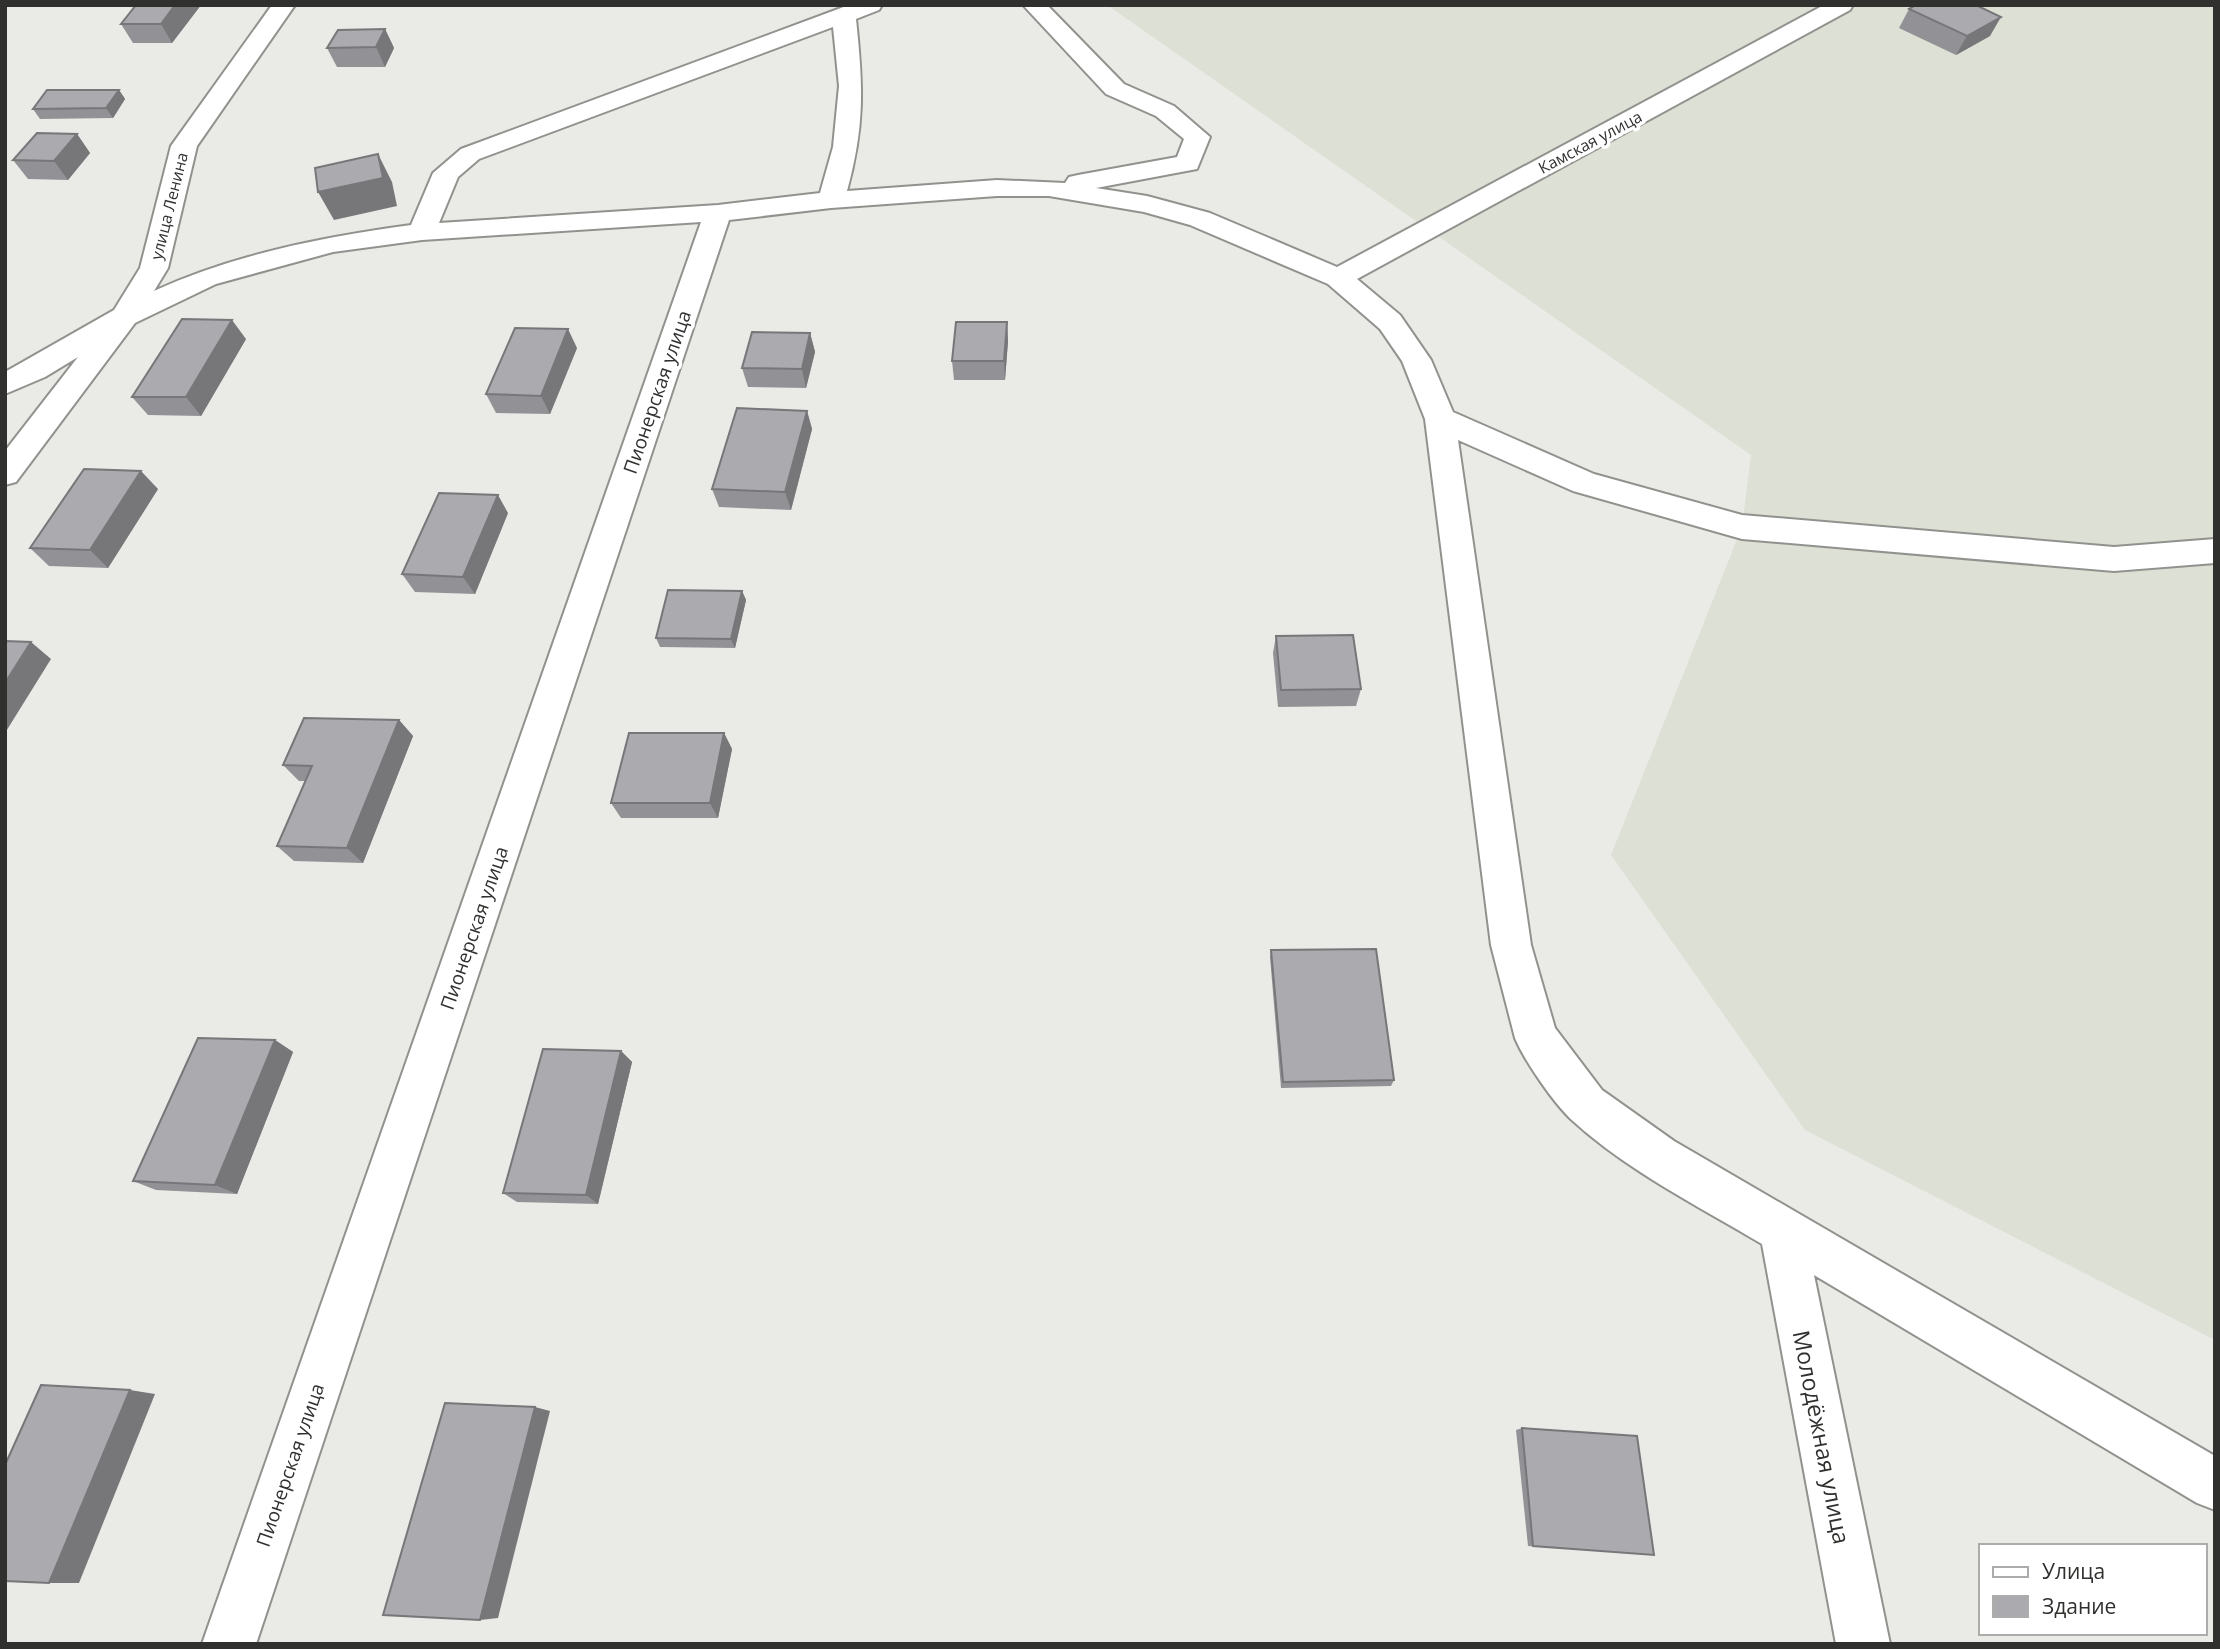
<svg xmlns="http://www.w3.org/2000/svg" width="2220" height="1649" font-family="'Open Sans',sans-serif">
<rect width="100%" height="100%" fill="#eaebe6"/>
<path fill="#dde0d4" d="M1107,5H2215V1340L1805,1130L1611,855L1742,527L1751,455Z"/>
<g fill="none" stroke-linecap="round" stroke-linejoin="round">
<defs>
<path id="minor" d="M272,5H295L197,146L168,268L154,291C235,254 323,237 411,225L433,173L461,149L849,5H882L879,10L856,19C863,86 865,125 847,191L997,180L1065,183L1069,177L1078,175L1177,157L1184,139L1156,116L1106,94L1023,5H1047L1124,84L1174,106L1210,137L1197,169L1096,188L1147,196L1210,213L1337,267L1824,5H1853L1850,10L1357,279L1400,315L1431,360L1453,412L1594,474L1742,515L2114,547L2215,539V563L2114,571L1742,539L1573,491L1458,440L1531,945L1555,1028L1602,1090L1674,1141L2215,1456V1510L2197,1503L1814,1275L1890,1644H1836L1762,1244C1698,1206 1628,1171 1573,1121C1555,1105 1524,1060 1515,1038L1491,945L1425,419L1402,361L1380,329L1328,284L1190,225L1144,212L1049,196H997L831,208L729,220L256,1644H202L701,222L422,240L333,252L216,284L135,323L16,482L5,485V451L78,357L45,377L5,394V372L114,310L140,268L171,146ZM833,27L839,86L833,147L820,193L718,205L439,223L458,177L479,159Z"/>
</defs>
<use href="#minor" stroke="#91928e" stroke-width="4"/>
<use href="#minor" fill="#fff" fill-rule="evenodd"/>
</g>
<g fill="#929296">
<path d="M201,5L172,43H133L121,24Z"/>
<path d="M1909,9L1990,36L1956,55L1899,28Z"/>
<path d="M385,29L394,48L385,67H337L327,48Z"/>
<path d="M119,90L125,99L113,118L40,119L33,109Z"/>
<path d="M77,134L90,153L68,180L28,179L13,160Z"/>
<path d="M1007,322L1008,341L1005,380H954L952,361Z"/>
<path d="M810,333L815,352L806,388L748,387L742,368Z"/>
<path d="M246,339L201,416L148,415L132,397Z"/>
<path d="M577,348L550,414L496,413L486,394Z"/>
<path d="M807,411L812,429L791,510L719,507L712,489Z"/>
<path d="M158,489L108,568L49,566L30,548Z"/>
<path d="M508,513L475,594L415,592L402,574Z"/>
<path d="M742,591L746,600L735,648L660,647L656,638Z"/>
<path d="M1276,636L1361,689L1356,706L1278,707L1273,653Z"/>
<path d="M399,720L413,736L363,863L294,861L277,846L305,781H299L283,765Z"/>
<path d="M724,733L732,749L718,818H621L611,803Z"/>
<path d="M1271,950L1394,1080L1391,1086L1281,1088L1270,957Z"/>
<path d="M275,1040L293,1052L237,1194L156,1190L133,1181Z"/>
<path d="M621,1051L632,1062L598,1204L517,1202L503,1193Z"/>
<path d="M1522,1428L1654,1555L1528,1546L1516,1430Z"/>
</g>
<g fill="#77777a">
<path d="M175,5H201L172,43L161,24Z"/>
<path d="M2001,17L1990,36L1956,55L1967,36Z"/>
<path d="M385,29L394,48L385,67L376,47Z"/>
<path d="M119,90L125,99L113,118L106,108Z"/>
<path d="M77,134L90,153L68,180L54,161Z"/>
<path d="M378,154L392,182L397,206L334,220L318,192Z"/>
<path d="M232,320L246,339L201,416L186,397Z"/>
<path d="M1007,322L1008,341L1005,380L1004,361Z"/>
<path d="M568,329L577,348L550,414L541,396Z"/>
<path d="M810,333L815,352L806,388L802,369Z"/>
<path d="M807,411L812,429L791,510L785,492Z"/>
<path d="M141,471L158,489L108,568L90,550Z"/>
<path d="M498,495L508,513L475,594L463,577Z"/>
<path d="M742,591L746,600L735,648L731,639Z"/>
<path d="M31,642L51,659L5,733V683Z"/>
<path d="M399,720L413,736L363,863L347,848Z"/>
<path d="M724,733L732,749L718,818L710,803Z"/>
<path d="M275,1040L293,1052L237,1194L215,1185Z"/>
<path d="M621,1051L632,1062L598,1204L586,1195Z"/>
<path d="M130,1390L155,1394L79,1583H49Z"/>
<path d="M535,1407L550,1411L498,1618L480,1620Z"/>
</g>
<g fill="#aaaaaf" stroke="#77777a" stroke-width="2">
<path d="M136,5H175L161,24H121Z"/>
<path d="M1916,5H1976L2001,17L1967,36L1909,9Z"/>
<path d="M385,29L376,47L327,48L338,30Z"/>
<path d="M47,90H119L106,108L33,109Z"/>
<path d="M37,133L77,134L54,161L13,160Z"/>
<path d="M378,154L383,178L318,192L315,168Z"/>
<path d="M182,319L232,320L186,397H132Z"/>
<path d="M956,322H1007L1004,361H952Z"/>
<path d="M515,328L568,329L541,396L486,394Z"/>
<path d="M752,332L810,333L802,369L742,368Z"/>
<path d="M737,408L807,411L785,492L712,489Z"/>
<path d="M84,469L141,471L90,550L30,548Z"/>
<path d="M439,493L498,495L463,577L402,574Z"/>
<path d="M668,590L742,591L731,639L656,638Z"/>
<path d="M1353,635L1361,689L1281,690L1276,636Z"/>
<path d="M5,641L31,642L5,683Z"/>
<path d="M304,718L399,720L347,848L277,846L312,766L283,765Z"/>
<path d="M629,733H724L710,803H611Z"/>
<path d="M1376,949L1394,1080L1283,1082L1271,950Z"/>
<path d="M198,1038L275,1040L215,1185L133,1181Z"/>
<path d="M543,1049L621,1051L586,1195L503,1193Z"/>
<path d="M41,1385L130,1390L49,1583L5,1581V1465Z"/>
<path d="M445,1403L535,1407L480,1620L383,1615Z"/>
<path d="M1522,1428L1637,1436L1654,1555L1533,1546Z"/>
</g>
<g text-anchor="middle" dominant-baseline="central" stroke-width="7" stroke-linejoin="round" paint-order="stroke">
<g font-size="16" fill="#30302e" stroke="#fff">
<text transform="translate(1590 142) rotate(-28)">Камская улица</text>
<text transform="translate(169 206) rotate(-76)">улица Ленина</text>
</g>
<g font-size="19" fill="#30302e" stroke="#fff">
<text transform="translate(657 392) rotate(-71)">Пионерская улица</text>
<text transform="translate(474 928) rotate(-71)">Пионерская улица</text>
<text transform="translate(290 1465) rotate(-71)">Пионерская улица</text>
</g>
<g font-size="23" fill="#30302e" stroke="#fff">
<text transform="translate(1822 1437) rotate(79)">Молодёжная улица</text>
</g>
</g>
<rect width="2220" height="1649" fill="none" stroke="#30302e" stroke-width="14"/>
<rect x="1979" y="1544" width="228" height="91" fill="#ffffff" stroke="#acacab" stroke-width="2"/>
<rect x="1993" y="1567" width="35" height="10" fill="#ffffff" stroke="#acacab" stroke-width="2"/>
<text x="2042" y="1579" font-size="21" fill="#30302e">Улица</text>
<rect x="1993" y="1596" width="35" height="21" fill="#aaaaaf" stroke="#acacab" stroke-width="2"/>
<text x="2042" y="1614" font-size="21" fill="#30302e">Здание</text>
</svg>
